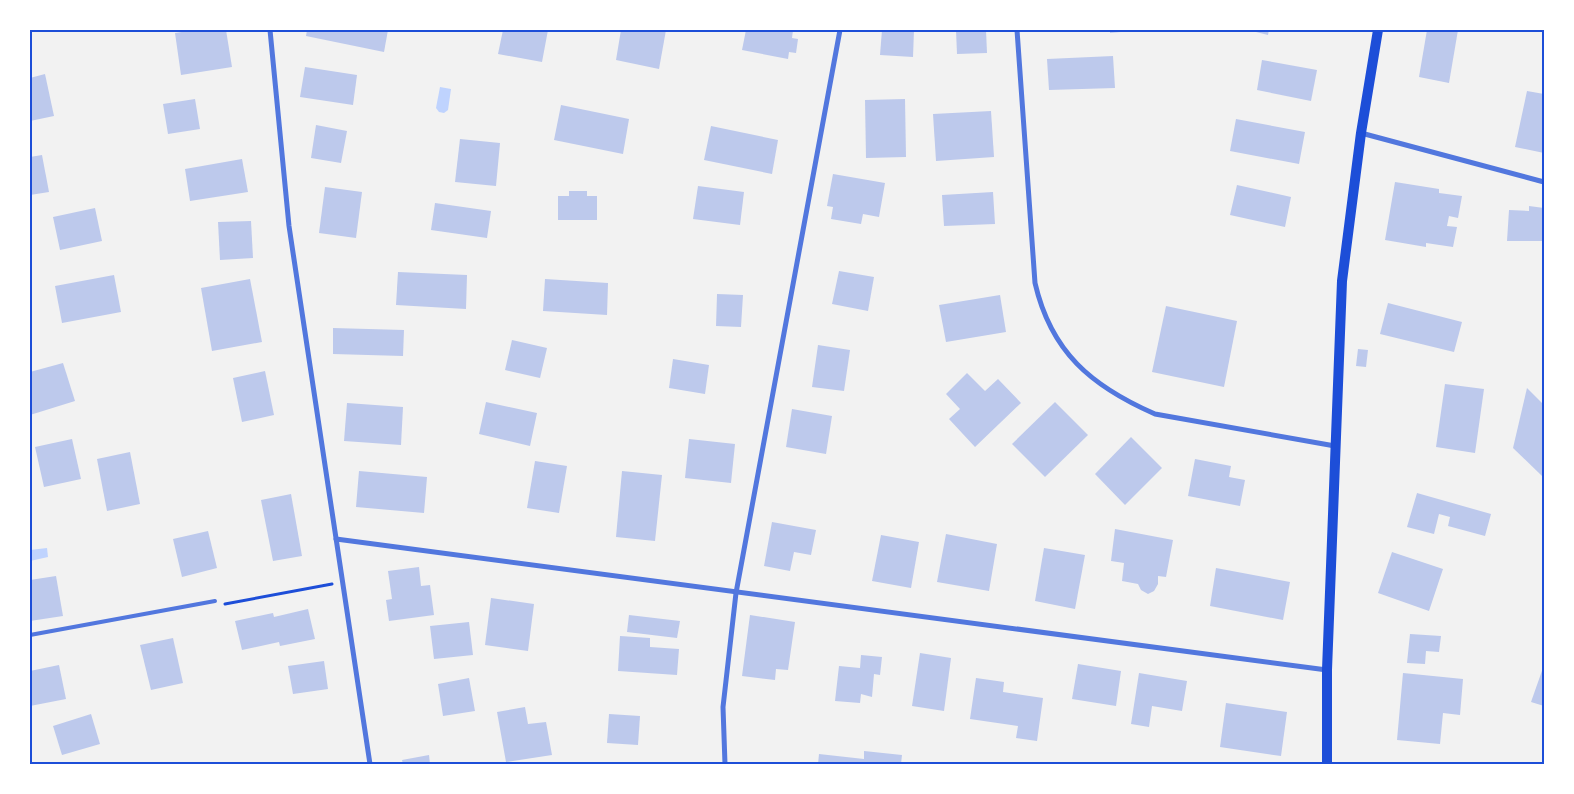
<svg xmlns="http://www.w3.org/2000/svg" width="1574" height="794" font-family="'Asap Condensed',sans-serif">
<rect width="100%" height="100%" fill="#f2f2f2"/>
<g fill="#bfd3fe">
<path d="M440,87L451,89L448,110L444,113L439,112L436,108Z"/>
<path d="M47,548L48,557L30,561V550Z"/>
</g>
<g fill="#bdc9ec">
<path d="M195,30H226L232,67L181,75L175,33Z"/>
<path d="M307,30H388L384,52L306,36Z"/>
<path d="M503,30H548L542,62L498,54Z"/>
<path d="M621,30H666L659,69L616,60Z"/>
<path d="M746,30H793L792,38L798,39L796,53L789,52L788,59L742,50Z"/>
<path d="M882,30H914L913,57L880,55Z"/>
<path d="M956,30H986L987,53L957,54Z"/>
<path d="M1110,30H1132V31L1110,33Z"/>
<path d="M1248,30H1269L1268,35Z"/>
<path d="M1427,30H1458L1449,83L1419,77Z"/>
<path d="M1113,56L1115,88L1049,90L1047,59Z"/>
<path d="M1262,60L1317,70L1311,101L1257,90Z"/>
<path d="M305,67L357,75L353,105L300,97Z"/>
<path d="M45,74L54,116L30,121V78Z"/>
<path d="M1527,91L1544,94V153L1515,147Z"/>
<path d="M195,99L200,129L168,134L163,104Z"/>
<path d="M905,99L906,157L866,158L865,100Z"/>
<path d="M561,105L629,119L623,154L554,140Z"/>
<path d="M991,111L994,157L936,161L933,114Z"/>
<path d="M1236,119L1305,132L1299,164L1230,151Z"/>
<path d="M316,125L347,131L341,163L311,158Z"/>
<path d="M711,126L778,140L772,174L704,160Z"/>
<path d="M460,139L500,143L496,186L455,182Z"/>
<path d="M42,155L49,192L30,195V157Z"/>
<path d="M242,159L248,192L190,201L185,169Z"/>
<path d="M833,174L885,183L879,217L863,214L861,224L831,219L833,207L827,206Z"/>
<path d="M1395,182L1439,189V193L1462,196L1458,218L1449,216L1447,226L1457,227L1453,247L1426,243V247L1385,240Z"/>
<path d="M1237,185L1291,197L1285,227L1230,215Z"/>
<path d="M698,186L744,192L740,225L693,219Z"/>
<path d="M325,187L362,192L356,238L319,233Z"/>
<path d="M569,191H587V196H597V220H558V196H569Z"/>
<path d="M993,192L995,224L944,226L942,195Z"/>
<path d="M435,203L491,211L487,238L431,230Z"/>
<path d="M1529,206L1544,208V241H1507L1509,210L1529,211Z"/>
<path d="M95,208L102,241L60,250L53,217Z"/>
<path d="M251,221L253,258L220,260L218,222Z"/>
<path d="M839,271L874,277L868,311L832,304Z"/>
<path d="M398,272L467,275L466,309L396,305Z"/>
<path d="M114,275L121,312L62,323L55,286Z"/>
<path d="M250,279L262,342L212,351L201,288Z"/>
<path d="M545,279L608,283L607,315L543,311Z"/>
<path d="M717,294L743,295L741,327L716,326Z"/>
<path d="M1000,295L1006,332L946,342L939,305Z"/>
<path d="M1388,303L1462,322L1454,352L1380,334Z"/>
<path d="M1166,306L1237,321L1224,387L1152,372Z"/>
<path d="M333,328L404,330L403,356L333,354Z"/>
<path d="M512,340L547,348L540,378L505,370Z"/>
<path d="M818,345L850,350L844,391L812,387Z"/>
<path d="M1358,349L1368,350L1366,367L1356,366Z"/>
<path d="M673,359L709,365L705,394L669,388Z"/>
<path d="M63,363L75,401L30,415V372Z"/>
<path d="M265,371L274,415L242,422L233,378Z"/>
<path d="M967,373L985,391L998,379L1021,403L975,447L949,419L960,409L946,394Z"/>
<path d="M1445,384L1484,389L1475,453L1436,447Z"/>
<path d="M1527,388L1544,405V466L1542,476L1513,448Z"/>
<path d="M486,402L537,413L530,446L479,434Z"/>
<path d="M1055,402L1088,435L1045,477L1012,444Z"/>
<path d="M347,403L403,407L401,445L344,441Z"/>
<path d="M792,409L832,416L826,454L786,447Z"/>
<path d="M1131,437L1162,468L1125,505L1095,474Z"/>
<path d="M72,439L81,479L44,487L35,447Z"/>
<path d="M689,439L735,444L731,483L685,478Z"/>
<path d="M130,452L140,504L107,511L97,459Z"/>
<path d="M1195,459L1231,466L1229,477L1245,480L1240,506L1188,496Z"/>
<path d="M535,461L567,466L559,513L527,508Z"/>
<path d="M359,471L427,477L424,513L356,507Z"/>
<path d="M622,471L662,475L655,541L616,537Z"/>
<path d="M1417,493L1491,514L1485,536L1448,526L1450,517L1439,514L1434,534L1407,527Z"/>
<path d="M291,494L302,556L273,561L261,500Z"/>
<path d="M772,522L816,530L811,555L794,552L790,571L764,566Z"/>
<path d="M1115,529L1173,540L1166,577L1158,576V584L1154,591L1148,594L1141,590L1138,584L1122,581L1124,563L1111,561Z"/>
<path d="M208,531L217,568L182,577L173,539Z"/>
<path d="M946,534L997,544L989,591L937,582Z"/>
<path d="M881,535L919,542L911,588L872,581Z"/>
<path d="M1044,548L1085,555L1075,609L1035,601Z"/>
<path d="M1392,552L1443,569L1429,611L1378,593Z"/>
<path d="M419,567L421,586L430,585L434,615L389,621L386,600L392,599L388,571Z"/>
<path d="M1216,568L1290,582L1283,620L1210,606Z"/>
<path d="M56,576L63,616L30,621V580Z"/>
<path d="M491,598L534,604L528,651L485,645Z"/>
<path d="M308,609L315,639L280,646L279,642L242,650L235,621L273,613L274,617Z"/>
<path d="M629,615L680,621L677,638L627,632Z"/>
<path d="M750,615L795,622L788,670L776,669L775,680L742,676Z"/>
<path d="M469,622L473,655L434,659L430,626Z"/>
<path d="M1410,634L1441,636L1439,652L1426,651L1425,664L1407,663Z"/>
<path d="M620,636L650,638V647L679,649L677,675L618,671Z"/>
<path d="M173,638L183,683L151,690L140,645Z"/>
<path d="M920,653L951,658L944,711L912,706Z"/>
<path d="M861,655L882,657L880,675L874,674L872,697L861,694L860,703L835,701L839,666L860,668Z"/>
<path d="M324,661L328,689L293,694L288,666Z"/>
<path d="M1078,664L1121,671L1116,706L1072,699Z"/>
<path d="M59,665L66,699L30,706V671Z"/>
<path d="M1544,665V706L1531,702Z"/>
<path d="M1139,673L1187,681L1182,711L1152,706L1149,727L1131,724Z"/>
<path d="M1403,673L1463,679L1460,715L1443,713L1440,744L1397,740Z"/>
<path d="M469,678L475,711L443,716L438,684Z"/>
<path d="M976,678L1004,682L1003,692L1043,698L1037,741L1016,738L1018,726L970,719Z"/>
<path d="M1226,703L1287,712L1281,756L1220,747Z"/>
<path d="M525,707L528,724L546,722L552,755L506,762L497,712Z"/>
<path d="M91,714L100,744L62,755L53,726Z"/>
<path d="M609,714L640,716L638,745L607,743Z"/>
<path d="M864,751L902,755L901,764H818L819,754L864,759Z"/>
<path d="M429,755L430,764H403L402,760Z"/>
</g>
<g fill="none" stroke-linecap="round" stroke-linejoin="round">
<path stroke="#1d4ed8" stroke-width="3" d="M225,604L332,584"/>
<path stroke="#5277de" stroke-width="4" d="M30,635L215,601"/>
<g stroke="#5277de" stroke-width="5">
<path d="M270,30L289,226L370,764"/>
<path d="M1017,30L1035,283C1051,352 1091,386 1155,414L1335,446"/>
<path d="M1361,133L1544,182"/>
<path d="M336,539L1327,670"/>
<path d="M725,764L723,707L736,593L840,30"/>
</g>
<path stroke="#1d4ed8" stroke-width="10" d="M1327,764V670L1342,281L1361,133L1378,30"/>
</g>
<rect width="1574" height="794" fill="none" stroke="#ffffff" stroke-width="62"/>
<rect x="31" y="31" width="1512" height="732" fill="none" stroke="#1d4ed8" stroke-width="2"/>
</svg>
